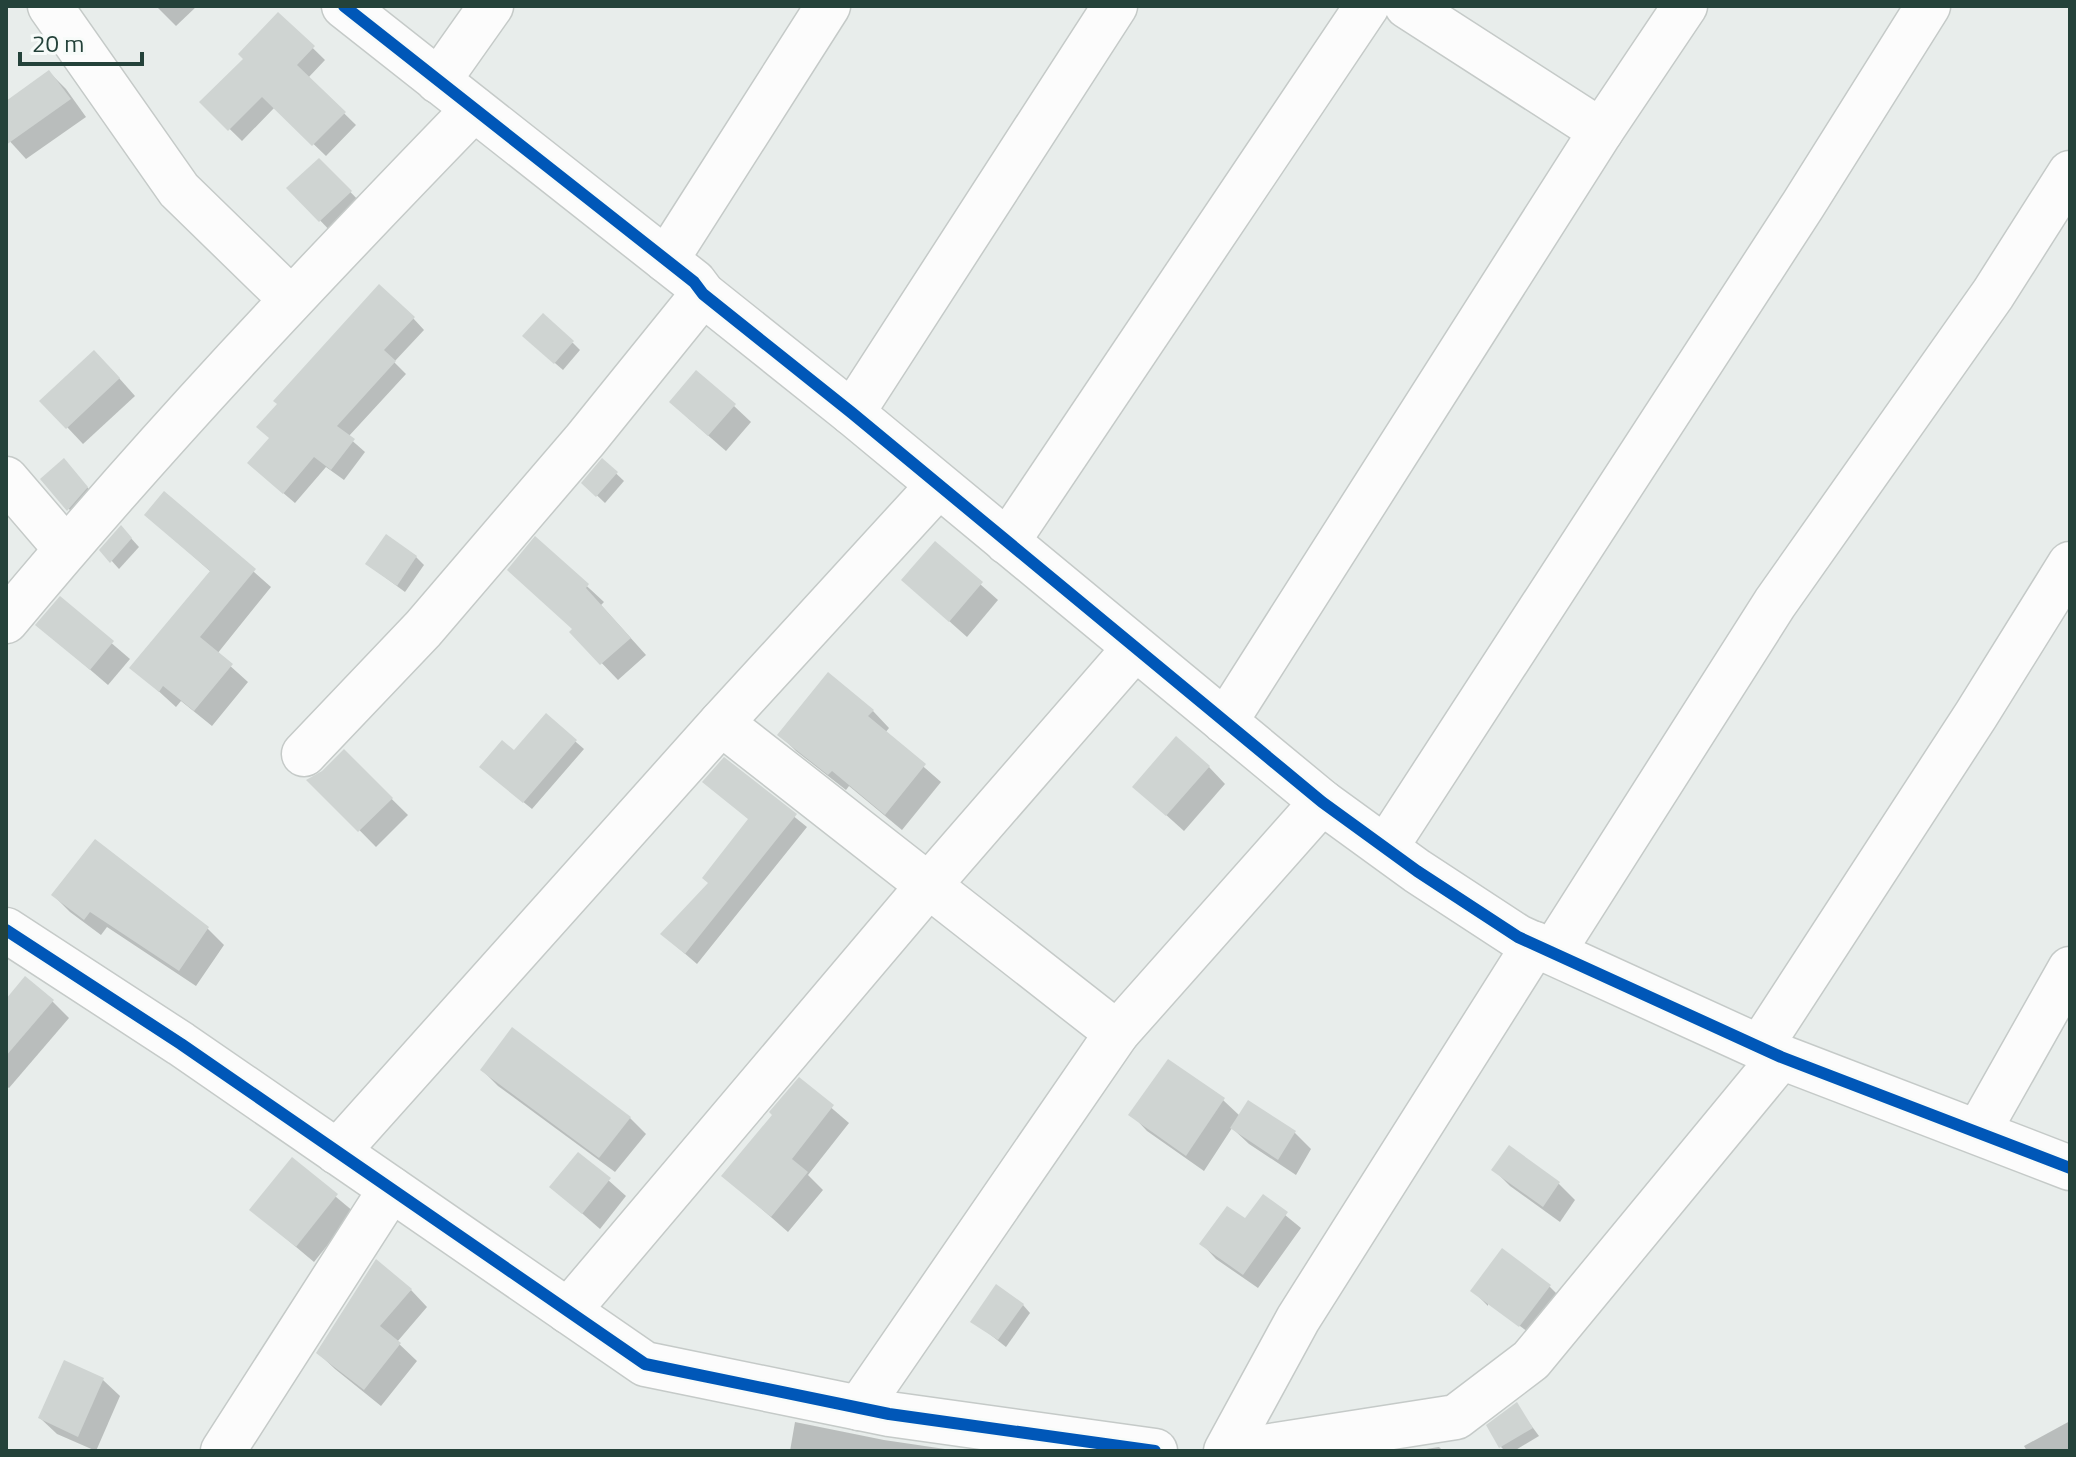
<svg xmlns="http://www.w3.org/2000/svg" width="2076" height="1457" font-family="'Titillium Web',sans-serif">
<rect width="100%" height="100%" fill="#e8edeb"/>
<g fill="#0003">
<path d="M156,6H197L176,26Z"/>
<path d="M278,14L325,60L308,78L356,125L326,156L275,107L242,141L202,102L245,59Z"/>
<path d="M49,72L66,89L86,117L26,159L6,137V104Z"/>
<path d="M319,160L367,209L337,238L289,188Z"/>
<path d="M413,318L424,330L394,362L406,374L348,437L365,452L344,480L326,467L295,503L261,474L279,404Z"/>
<path d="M573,343L580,350L563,370L533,344Z"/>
<path d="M111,369L135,396L83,444L67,427Z"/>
<path d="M734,406L751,422L726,451L688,418Z"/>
<path d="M603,461L624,481L605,503L584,483Z"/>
<path d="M71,469L95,496L76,517L43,479Z"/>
<path d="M165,494L271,587L217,654L248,682L212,726L181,701L176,707L132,667L211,572L147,515Z"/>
<path d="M129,536L139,547L119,569L102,550Z"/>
<path d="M536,539L604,602L601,605L646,655L618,680L572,632L574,630Z"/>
<path d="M935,544L998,600L967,637L903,580Z"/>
<path d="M416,557L424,565L405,592L367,564Z"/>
<path d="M60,599L130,659L108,685L38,625Z"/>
<path d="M873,711L889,728L885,733L941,782L902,830L849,786L846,790L796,751L780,735Z"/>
<path d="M546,716L584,749L532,809L489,774L515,753Z"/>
<path d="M344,752L408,815L376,847L310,780L323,773Z"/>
<path d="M724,760L807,827L697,964L662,934L710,883L750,820L705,782Z"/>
<path d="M1209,767L1225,784L1184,831L1135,787Z"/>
<path d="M53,895L208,929L224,945L196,986L107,927L101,935L70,912Z"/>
<path d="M52,1001L69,1018L9,1088L6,1086V1002Z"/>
<path d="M482,1070L630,1118L646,1134L615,1172L498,1086Z"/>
<path d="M799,1080L849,1123L808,1175L823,1190L788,1232L724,1176L775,1115Z"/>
<path d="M1223,1100L1240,1116L1295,1133L1311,1149L1296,1175L1249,1144L1232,1128L1204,1171L1147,1131L1131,1114Z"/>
<path d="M579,1154L626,1196L600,1229L552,1187Z"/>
<path d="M292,1160L354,1212L314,1262L252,1210Z"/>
<path d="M1494,1170L1559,1184L1575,1200L1560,1222L1510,1186Z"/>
<path d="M1263,1197L1301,1228L1258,1288L1216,1259L1202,1244L1245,1221Z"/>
<path d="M1502,1251L1550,1287L1566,1303L1528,1332L1488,1302V1306L1472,1290Z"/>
<path d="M411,1290L427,1307L397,1342L417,1361L381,1406L335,1369L318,1353Z"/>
<path d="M1023,1305L1030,1313L1006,1347L973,1321Z"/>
<path d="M65,1362L103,1380L120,1396L96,1451L57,1434L40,1418Z"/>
<path d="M1516,1405L1539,1436L1514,1451H1505L1501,1447Z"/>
<path d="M2070,1421V1451H2027L2024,1446Z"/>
<path d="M795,1422L884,1440L945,1449L946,1451H790Z"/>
<path d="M1439,1447L1443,1451H1413Z"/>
</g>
<g fill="#cfd4d2">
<path d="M278,12L315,46L297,65L346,112L312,146L262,97L228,131L199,102L243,59L238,54Z"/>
<path d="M49,70L71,99L6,145V101Z"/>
<path d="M319,158L352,191L319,222L286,188Z"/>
<path d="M379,284L415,317L384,350L396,361L337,426L355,439L331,470L314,457L283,494L247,463L269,438L256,427L277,404L273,401Z"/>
<path d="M543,313L574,341L554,364L522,336Z"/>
<path d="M94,350L120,378L66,429L39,401Z"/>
<path d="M696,370L736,404L708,436L669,402Z"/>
<path d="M64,458L88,487L67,511L40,479Z"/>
<path d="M602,458L618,472L596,497L581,483Z"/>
<path d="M164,491L256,569L200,637L233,664L194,711L163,686L159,692L129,668L210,571L144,515Z"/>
<path d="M121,525L132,538L110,563L99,550Z"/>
<path d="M386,534L417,556L397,586L365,564Z"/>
<path d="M535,536L589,584L586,588L631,638L600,665L569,632L572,629L507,570Z"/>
<path d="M935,541L983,582L949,622L901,580Z"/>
<path d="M60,596L114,641L90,670L35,625Z"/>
<path d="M828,672L874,710L868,716L926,764L885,815L832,771L828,775L777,735Z"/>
<path d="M546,713L577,740L523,803L479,767L502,740L514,750Z"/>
<path d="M1176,736L1210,766L1166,816L1132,787Z"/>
<path d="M344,749L393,798L358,832L306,780L322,771Z"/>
<path d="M724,757L797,814L685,954L660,934L708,883L702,878L748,819L702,782Z"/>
<path d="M95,839L209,927L179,971L90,912L84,920L51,895Z"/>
<path d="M25,976L54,1000L6,1056V999Z"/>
<path d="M512,1027L631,1117L599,1158L480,1070Z"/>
<path d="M1168,1059L1225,1098L1186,1156L1128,1115Z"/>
<path d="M799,1077L834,1105L792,1159L808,1172L771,1217L721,1176L772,1115L769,1112Z"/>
<path d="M1248,1100L1296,1131L1278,1160L1230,1128Z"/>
<path d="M1509,1145L1560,1182L1543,1207L1491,1170Z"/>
<path d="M578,1152L611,1178L582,1214L549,1187Z"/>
<path d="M292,1157L338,1194L296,1247L249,1210Z"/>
<path d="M1263,1194L1288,1212L1243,1275L1199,1244L1227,1206L1245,1218Z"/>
<path d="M1502,1248L1551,1285L1519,1327L1470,1291Z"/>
<path d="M376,1259L412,1289L380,1326L401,1343L364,1390L316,1353Z"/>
<path d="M996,1284L1024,1304L998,1340L970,1322Z"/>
<path d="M64,1360L104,1378L78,1437L38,1418Z"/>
<path d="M1517,1402L1533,1428L1499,1448L1486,1425Z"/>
</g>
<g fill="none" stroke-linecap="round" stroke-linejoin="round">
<defs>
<g id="street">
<path d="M50,6L179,190L291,299"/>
<path d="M344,6L694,282L703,294L852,413L1322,802L1417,871L1518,937L1781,1057L2070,1168"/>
<path d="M1407,6L1601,131"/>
<path d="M438,81L491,6"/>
<path d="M666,260L828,6"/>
<path d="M852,413L1115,6"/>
<path d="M6,479L66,549"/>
<path d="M1007,542L1367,6"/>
<path d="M6,621C154,443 313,275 474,109"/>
<path d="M1225,722L1601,131L1685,6"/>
<path d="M721,723L1117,1033"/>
<path d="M304,754L423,629L585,440L703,294"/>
<path d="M1386,847L1803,205L1928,6"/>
<path d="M6,930L181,1044L645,1364L889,1414L1155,1451"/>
<path d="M1553,952L1775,603L1993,294L2070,173"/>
<path d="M1760,1047L1976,715L2070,564"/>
<path d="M1978,1132L2070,969"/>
<path d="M337,1152L721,723L938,486"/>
<path d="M568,1311L928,886L1135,648"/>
<path d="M859,1408L1117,1033L1322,802"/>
<path d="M223,1451L391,1189"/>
<path d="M1226,1451L1298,1319L1535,944"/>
<path d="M1239,1451L1456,1417L1531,1360L1781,1057"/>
</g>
</defs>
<use href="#street" stroke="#c5cac8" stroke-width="47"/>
<use href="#street" stroke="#fcfcfc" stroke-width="44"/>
<defs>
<g id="cycleway">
<path d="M344,6L694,282L703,294L852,413L1322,802L1417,871L1518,937L1781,1057L2070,1168"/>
<path d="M6,930L181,1044L645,1364L889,1414L1155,1451"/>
</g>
</defs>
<use href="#cycleway" stroke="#f7fbf9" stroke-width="17"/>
<use href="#cycleway" stroke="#0057b8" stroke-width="12"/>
</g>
<rect width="2076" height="1457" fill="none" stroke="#24423a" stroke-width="16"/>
<path d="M20 52v12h122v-12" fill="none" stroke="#24423a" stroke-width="4"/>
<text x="32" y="52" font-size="24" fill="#24423a" stroke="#f7fbf9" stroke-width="6" paint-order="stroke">20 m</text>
</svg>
